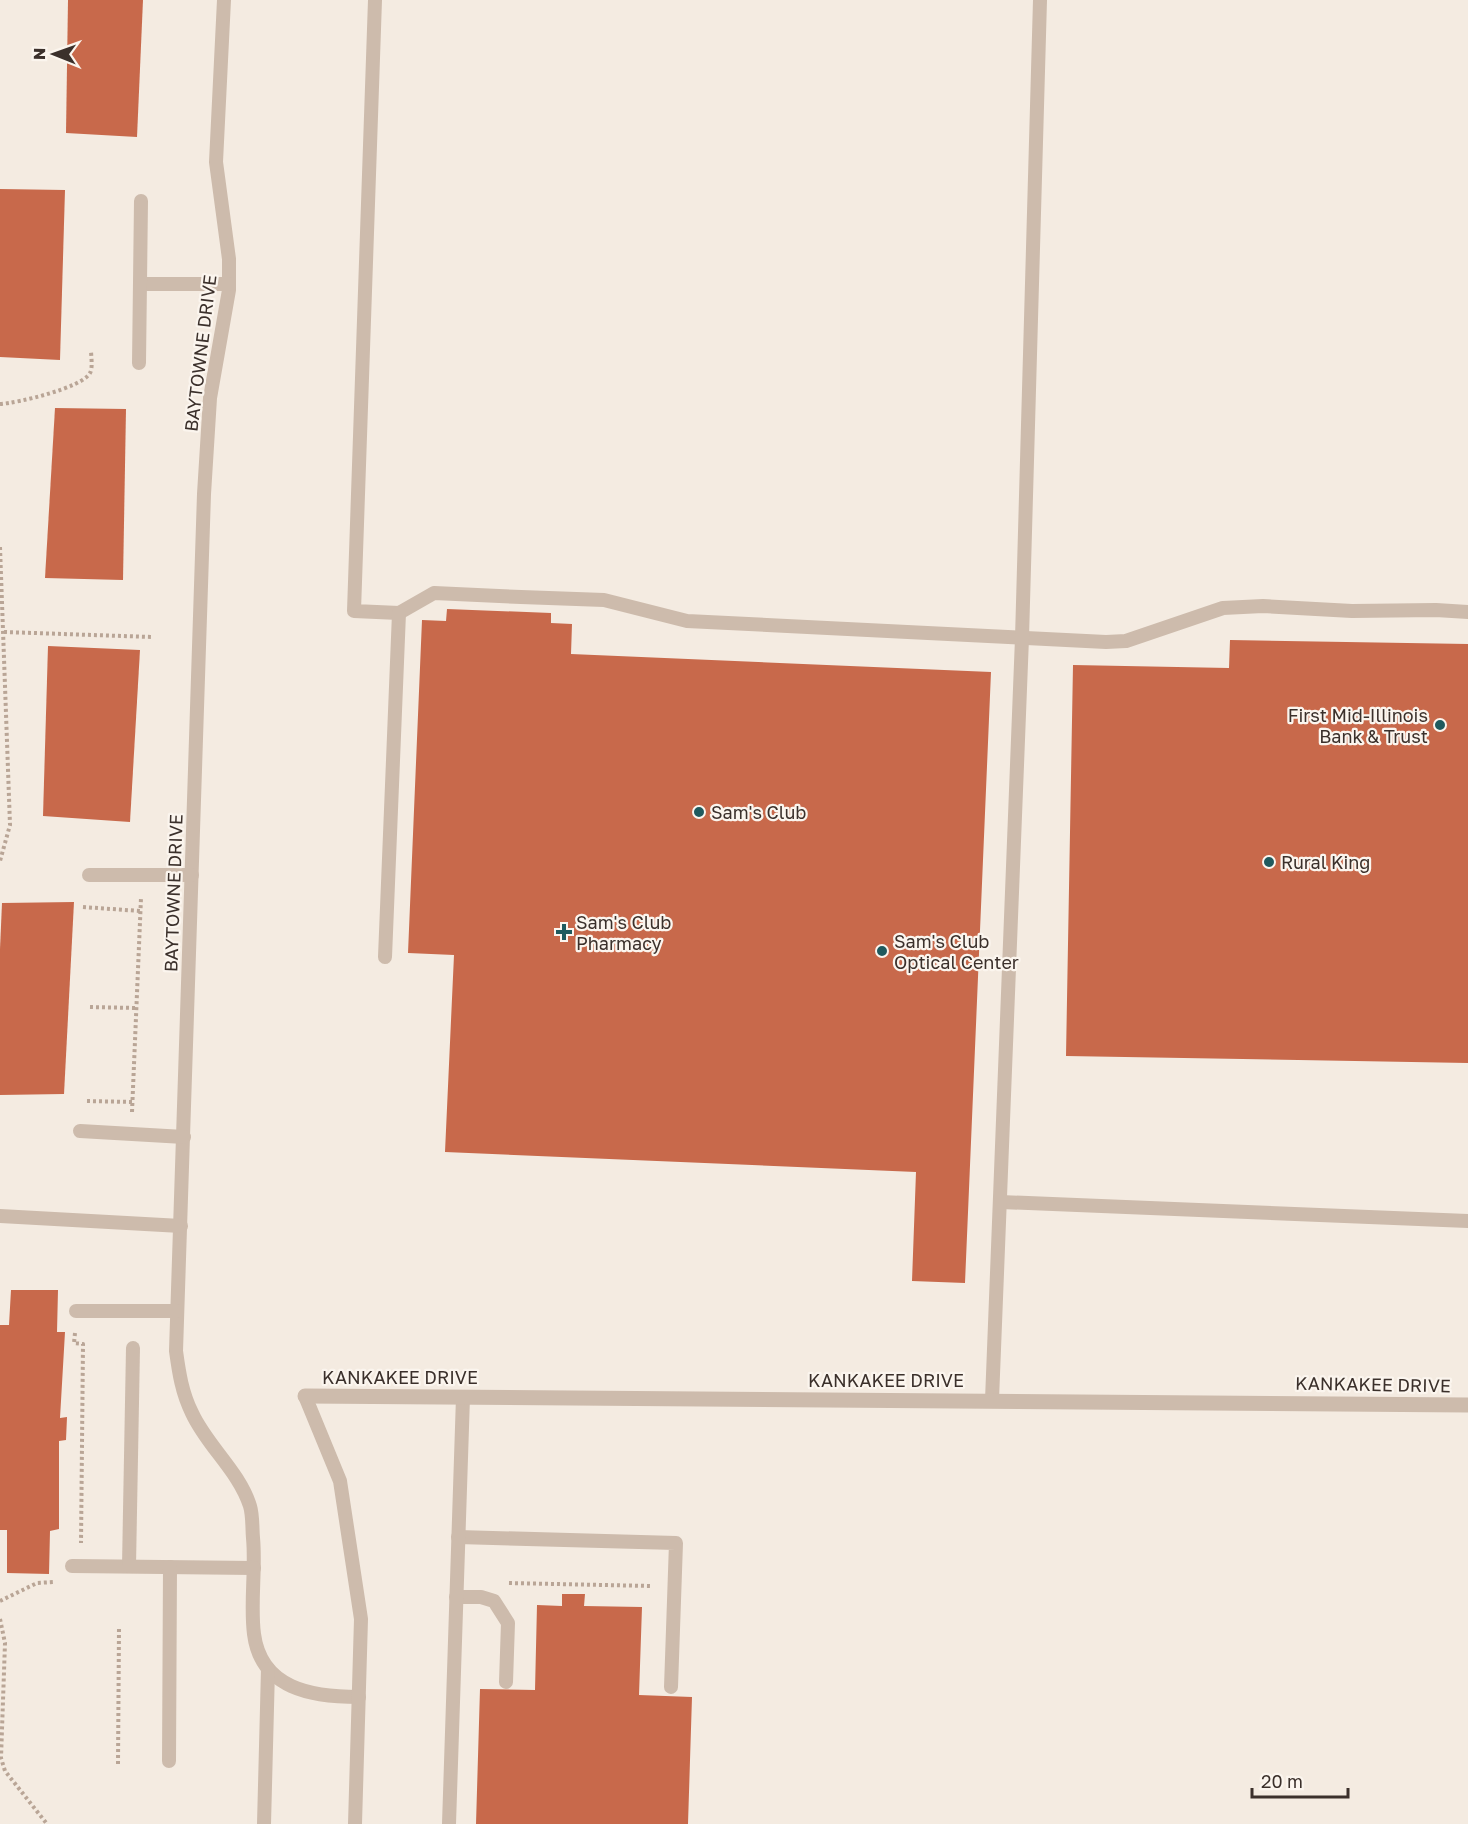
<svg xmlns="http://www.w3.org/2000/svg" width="1468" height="1824" font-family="'Golos Text',sans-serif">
<rect width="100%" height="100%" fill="#f4ebe1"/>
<g fill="#c8694b">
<path d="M68,0H143L137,137L66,133Z"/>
<path d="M0,189L65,190L60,360L0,357Z"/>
<path d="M55,408L126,409L123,580L45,578Z"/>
<path d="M447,609L551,613V623L572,624L571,654L991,672L965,1283L912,1281L916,1172L445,1152L454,955L408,953L422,620L446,621Z"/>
<path d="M1230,640L1468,644V1063L1066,1056L1073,665L1229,668Z"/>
<path d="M48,646L140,650L130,822L43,816Z"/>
<path d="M74,902L64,1094L0,1095V949L2,903Z"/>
<path d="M11,1290H58L57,1332H65L60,1418L67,1417L66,1440L59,1441V1529L50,1531L49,1574L7,1573V1530H0V1325H9Z"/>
<path d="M562,1594H585L584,1606L642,1607L639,1695L692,1697L688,1824H476L480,1689L535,1690L537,1605L562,1606Z"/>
</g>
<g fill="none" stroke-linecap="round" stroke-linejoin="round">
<g stroke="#b9a596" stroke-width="4" stroke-dasharray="3 3" stroke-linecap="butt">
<path d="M0,404C17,403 82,388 90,373C93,368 91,356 91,350"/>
<path d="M0,547L10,825L0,861"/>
<path d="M4,632L152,637"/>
<path d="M83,907L140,911"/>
<path d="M90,1007L136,1008"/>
<path d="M87,1101L132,1102"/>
<path d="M132,1112L141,898"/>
<path d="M75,1333L74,1343L83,1344L81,1543"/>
<path d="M509,1583L652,1586"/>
<path d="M0,1601L37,1583L55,1582"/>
<path d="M0,1619L5,1643L1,1758L5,1771L47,1824"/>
<path d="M118,1764L119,1628"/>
</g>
<g stroke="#cdbbac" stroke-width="14">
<path d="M224,0L216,162L229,259V290L210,398L204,494L176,1351C179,1373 182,1393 192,1413C207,1446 239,1471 250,1506C253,1516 252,1527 253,1538C256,1569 250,1604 254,1634C261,1689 312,1697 359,1697"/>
<path d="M375,0L354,611L399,613L434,593L521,597L604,600L687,621L1106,642L1126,641L1223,608L1263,606L1352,611L1436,610L1468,612"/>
<path d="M140,284H229"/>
<path d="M139,363L141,201"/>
<path d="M89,875H192"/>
<path d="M385,957L399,613"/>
<path d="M80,1131L184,1137"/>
<path d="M1001,1202L1468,1221"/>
<path d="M0,1216L181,1226"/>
<path d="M76,1311H177"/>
<path d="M305,1396L340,1481L361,1619L355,1824"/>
<path d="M992,1400L1022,638L1040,0"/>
<path d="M458,1537L676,1543L671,1687"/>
<path d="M72,1566L254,1568"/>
<path d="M129,1566L133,1348"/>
<path d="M456,1597H481L494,1601L508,1623L506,1682"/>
<path d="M169,1761L170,1567"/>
<path d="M264,1824L268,1669"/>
<path d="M449,1824L463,1397"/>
</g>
<path stroke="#cdbbac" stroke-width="15" d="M305,1396L1468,1405"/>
</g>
<g fill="#1f5a5e" stroke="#fbf5ee" stroke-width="2">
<circle cx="1440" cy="725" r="6"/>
<circle cx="699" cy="812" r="6"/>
<circle cx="1269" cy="862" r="6"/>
<path d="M561 923h6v6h6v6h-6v6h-6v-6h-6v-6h6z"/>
<circle cx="882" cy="951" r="6"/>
</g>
<g text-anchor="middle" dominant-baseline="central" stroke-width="4.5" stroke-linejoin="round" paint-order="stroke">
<g font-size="18" fill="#3b302b" stroke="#fbf5ee">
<text transform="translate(200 353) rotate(-83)">BAYTOWNE DRIVE</text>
<text transform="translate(173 893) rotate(-88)">BAYTOWNE DRIVE</text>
<text x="400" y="1377">KANKAKEE DRIVE</text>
<text x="886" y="1380">KANKAKEE DRIVE</text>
<text transform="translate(1373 1384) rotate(1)">KANKAKEE DRIVE</text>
</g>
<g font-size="18" fill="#3b302b" stroke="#fbf5ee" text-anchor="start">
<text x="1428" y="715" text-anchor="end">First Mid-Illinois<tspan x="1428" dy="21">Bank &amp; Trust</tspan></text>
<text x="711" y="812">Sam's Club</text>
<text x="1281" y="862">Rural King</text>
<text x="576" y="922">Sam's Club<tspan x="576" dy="21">Pharmacy</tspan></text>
<text x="894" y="941">Sam's Club<tspan x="894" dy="21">Optical Center</tspan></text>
</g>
</g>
<g transform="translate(54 54) rotate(271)" stroke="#fbf5ee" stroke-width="4.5" paint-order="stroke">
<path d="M0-4.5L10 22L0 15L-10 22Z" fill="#3b302b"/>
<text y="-9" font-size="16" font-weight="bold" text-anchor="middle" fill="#3b302b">N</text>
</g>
<path d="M1252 1788v9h96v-9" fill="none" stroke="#3b302b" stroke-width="3"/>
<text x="1261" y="1788" font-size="18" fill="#3b302b" stroke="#fbf5ee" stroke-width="4.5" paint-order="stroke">20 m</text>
</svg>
